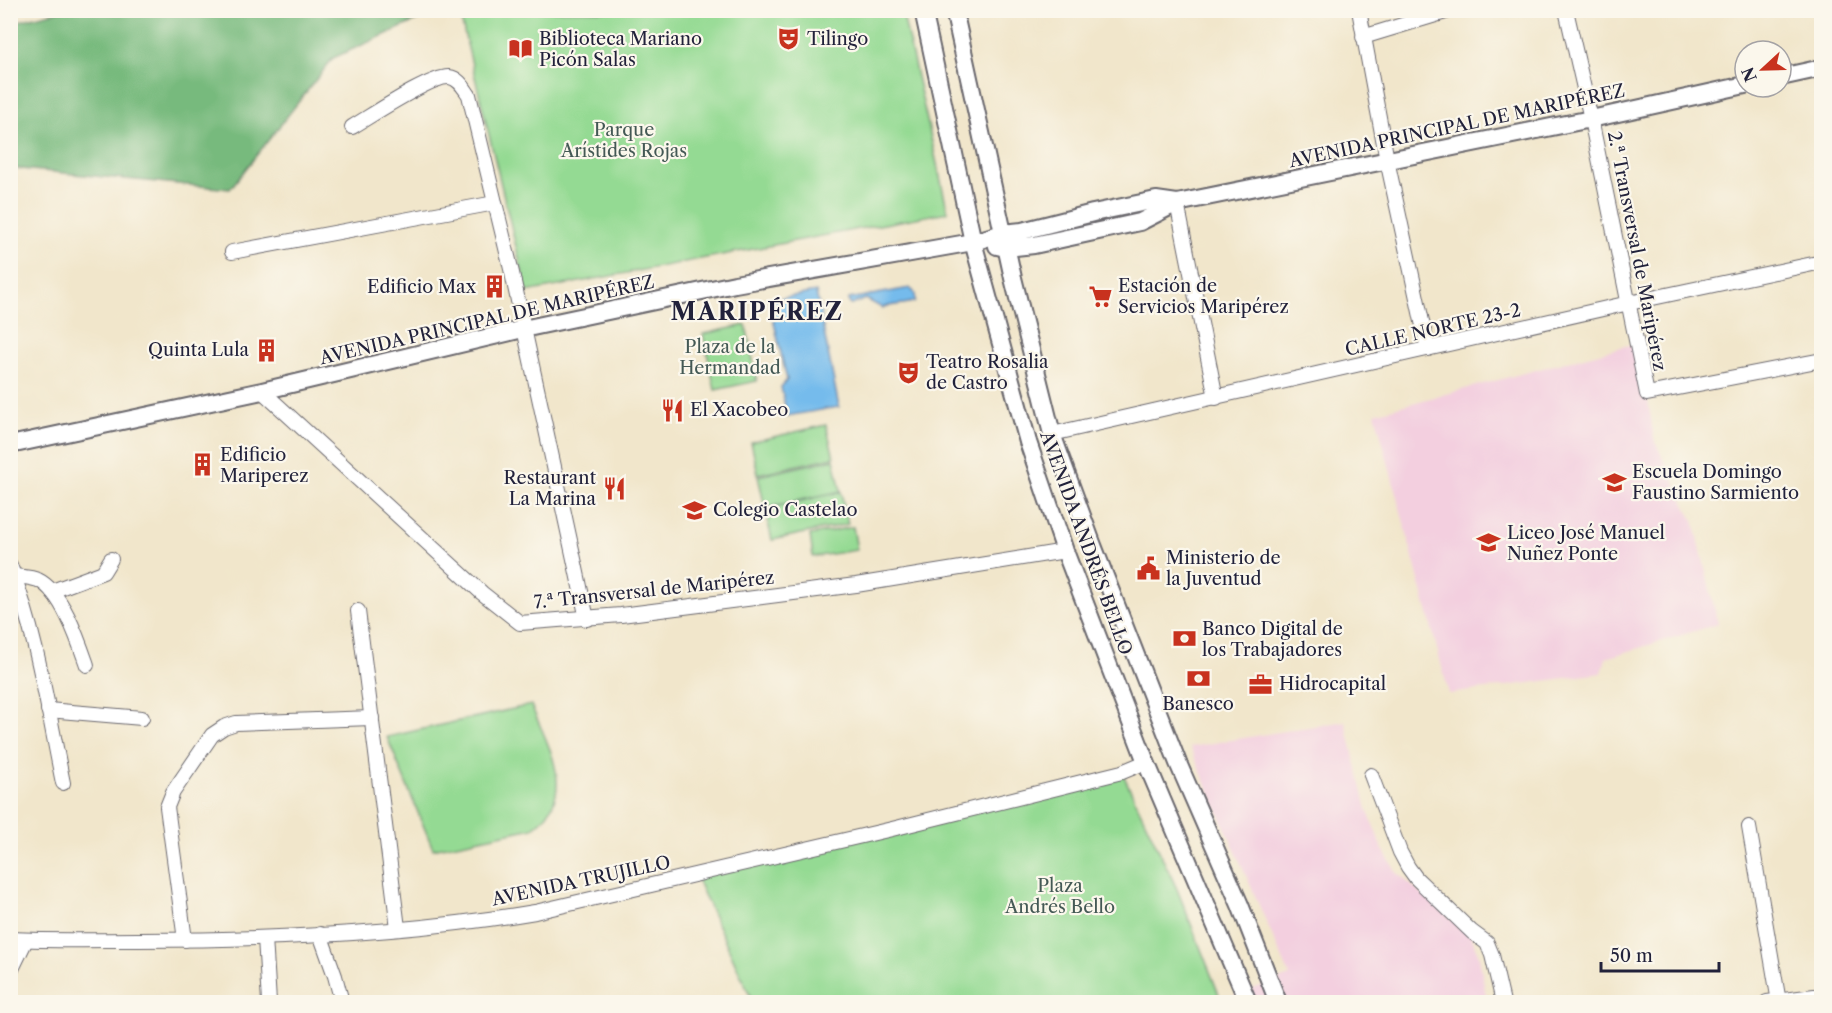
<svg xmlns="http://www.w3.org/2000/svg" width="1832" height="1013" font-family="'Libre Caslon Text',serif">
<rect width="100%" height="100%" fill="#fbf7ec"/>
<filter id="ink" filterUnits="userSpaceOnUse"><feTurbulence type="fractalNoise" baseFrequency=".0167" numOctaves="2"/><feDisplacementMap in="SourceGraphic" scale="12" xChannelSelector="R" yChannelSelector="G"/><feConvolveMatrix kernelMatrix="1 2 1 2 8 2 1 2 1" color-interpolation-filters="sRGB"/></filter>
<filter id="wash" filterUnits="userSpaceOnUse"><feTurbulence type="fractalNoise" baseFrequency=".008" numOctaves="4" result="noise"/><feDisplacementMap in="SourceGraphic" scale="24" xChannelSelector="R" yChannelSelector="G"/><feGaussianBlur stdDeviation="1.35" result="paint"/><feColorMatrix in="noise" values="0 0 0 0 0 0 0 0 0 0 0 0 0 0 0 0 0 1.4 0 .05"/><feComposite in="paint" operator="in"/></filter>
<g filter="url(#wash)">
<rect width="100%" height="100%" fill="#f1e6cb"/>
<g fill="#f3cfdf">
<path d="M1633,344L1647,394L1654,439L1695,525L1718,624L1606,658L1602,673L1449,694L1375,413Z"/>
<path d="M1345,721L1367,809L1382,848L1397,873L1471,936L1479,956L1487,1002H1215L1290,976L1190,747Z"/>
</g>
<g fill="#94da93" stroke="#5b7e67" stroke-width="1.5">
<path d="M459,11H902L948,212L527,292Z"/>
<path d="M746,325L757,381L715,390L703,334Z"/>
<path d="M826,425L834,457L758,474L751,442Z"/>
<path d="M834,459L841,491L765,508L758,476Z"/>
<path d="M841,492L848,524L772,540L765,509Z"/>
<path d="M853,527L857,550L813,557L810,535Z"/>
<path d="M531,705C548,746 579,794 533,828L433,849L387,737Z"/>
<path d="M1122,772L1177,889L1222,1002H753L695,875Z"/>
</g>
<path fill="#77ba7d" stroke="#4c6e5c" stroke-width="1.5" d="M63,10H426L427,16L333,58L230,189L11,168V23Z"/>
<g fill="#75bbec" stroke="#4c6e94" stroke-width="1.5">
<path d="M910,288C915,292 916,295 915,301C907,305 893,304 882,308L866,299L851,305L848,301L849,299Z"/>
<path d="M816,292L839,407L787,416L781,387L787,380L769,300Z"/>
</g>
</g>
<g filter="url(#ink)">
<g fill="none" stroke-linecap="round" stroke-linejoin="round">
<defs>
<g id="minor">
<path d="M1359,10L1387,160L1428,349"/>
<path d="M1566,10L1591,119L1647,394L1822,360"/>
<path d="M1363,37L1452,10"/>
<path d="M352,127C371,116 430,76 449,77C459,78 464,88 469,95L512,273L587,619"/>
<path d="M1177,203L1216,398"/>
<path d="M232,252L495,203"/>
<path d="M262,391L482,593L520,623L621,615L856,585L1065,551"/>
<path d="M1052,434L1629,303L1822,262"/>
<path d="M10,565C37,635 48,710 63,783"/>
<path d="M15,576C22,577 31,577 38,580C62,591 79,642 87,665"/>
<path d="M52,591L103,572L111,559"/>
<path d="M358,611L398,928"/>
<path d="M48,710L142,718"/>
<path d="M1371,775L1400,852L1408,867L1416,878L1472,932L1487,943L1492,955L1503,1002"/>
<path d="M1749,827L1779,1002"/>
<path d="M320,934L335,976L342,1002"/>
<path d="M265,938L269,1002"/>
<path d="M10,939C53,941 96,940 139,940C271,940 405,934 535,912L892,829L1122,772L1146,762"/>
<path d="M185,940L167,807L173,792L212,735L224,727L236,723L372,718"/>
<path d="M10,973L26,940"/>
<path d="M1767,1002L1822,995"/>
</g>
<g id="tertiary">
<path d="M923,10L973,242L1028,442L1065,551L1146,762L1248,1002"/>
<path d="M954,10L1013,278L1052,434L1092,543L1178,763L1240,905L1278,1002"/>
<path d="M1781,77L1822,68"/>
<path d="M997,246L1006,248L1034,245L1140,222L1177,203L1591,119L1745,85"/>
<path d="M10,445L262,391L523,329L735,284L973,242L1003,233L1022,231L1093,213L1156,200L1177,203"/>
</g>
</defs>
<use href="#minor" stroke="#6a676d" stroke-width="16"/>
<use href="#tertiary" stroke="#6a676d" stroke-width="20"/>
<use href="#minor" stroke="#fff" stroke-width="14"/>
<use href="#tertiary" stroke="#fff" stroke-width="16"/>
</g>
</g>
<defs>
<symbol id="theatre-bare" viewBox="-9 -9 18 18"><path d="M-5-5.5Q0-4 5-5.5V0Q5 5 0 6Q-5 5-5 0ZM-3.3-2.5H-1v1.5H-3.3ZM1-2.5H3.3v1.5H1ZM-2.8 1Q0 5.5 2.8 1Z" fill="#c8321e" stroke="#fbf7ec" stroke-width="2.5" paint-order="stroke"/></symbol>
<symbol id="library-bare" viewBox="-9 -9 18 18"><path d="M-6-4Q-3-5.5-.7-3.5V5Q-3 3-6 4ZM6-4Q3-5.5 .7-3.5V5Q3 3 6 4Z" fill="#c8321e" stroke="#fbf7ec" stroke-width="2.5" paint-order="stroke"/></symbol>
<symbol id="building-bare" viewBox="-9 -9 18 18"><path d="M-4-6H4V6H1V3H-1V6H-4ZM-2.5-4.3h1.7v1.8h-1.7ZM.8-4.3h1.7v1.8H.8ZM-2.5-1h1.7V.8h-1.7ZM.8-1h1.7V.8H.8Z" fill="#c8321e" stroke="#fbf7ec" stroke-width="2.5" paint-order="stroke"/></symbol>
<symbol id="supermarket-bare" viewBox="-9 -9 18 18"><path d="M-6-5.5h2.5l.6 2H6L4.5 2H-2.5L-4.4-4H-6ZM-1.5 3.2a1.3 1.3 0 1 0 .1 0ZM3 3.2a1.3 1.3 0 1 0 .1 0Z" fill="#c8321e" stroke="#fbf7ec" stroke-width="2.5" paint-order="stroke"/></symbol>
<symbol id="restaurant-bare" viewBox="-9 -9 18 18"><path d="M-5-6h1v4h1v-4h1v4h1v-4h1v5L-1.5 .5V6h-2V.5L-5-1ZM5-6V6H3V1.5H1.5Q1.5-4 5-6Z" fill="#c8321e" stroke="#fbf7ec" stroke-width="2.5" paint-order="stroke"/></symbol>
<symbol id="school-bare" viewBox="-9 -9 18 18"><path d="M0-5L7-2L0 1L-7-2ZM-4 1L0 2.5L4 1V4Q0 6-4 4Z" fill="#c8321e" stroke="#fbf7ec" stroke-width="2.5" paint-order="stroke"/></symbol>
<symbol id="civic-bare" viewBox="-9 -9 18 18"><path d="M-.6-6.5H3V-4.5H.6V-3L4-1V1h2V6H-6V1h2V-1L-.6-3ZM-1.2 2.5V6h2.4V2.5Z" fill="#c8321e" stroke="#fbf7ec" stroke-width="2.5" paint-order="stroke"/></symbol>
<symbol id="bank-bare" viewBox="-9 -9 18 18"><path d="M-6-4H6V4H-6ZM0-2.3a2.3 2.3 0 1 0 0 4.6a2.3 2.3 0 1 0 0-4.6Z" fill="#c8321e" stroke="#fbf7ec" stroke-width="2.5" paint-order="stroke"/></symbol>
<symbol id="office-bare" viewBox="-9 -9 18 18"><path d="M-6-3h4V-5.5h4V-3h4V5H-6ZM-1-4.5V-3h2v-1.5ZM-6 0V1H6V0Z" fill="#c8321e" stroke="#fbf7ec" stroke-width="2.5" paint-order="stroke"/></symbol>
</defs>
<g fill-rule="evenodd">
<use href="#theatre-bare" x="772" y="22" width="33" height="33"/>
<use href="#library-bare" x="504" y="32" width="33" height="33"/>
<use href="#building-bare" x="478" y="270" width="33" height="33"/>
<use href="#supermarket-bare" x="1084" y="280" width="33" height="33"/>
<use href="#building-bare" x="250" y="334" width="33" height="33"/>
<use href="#theatre-bare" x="892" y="356" width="33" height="33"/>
<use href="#restaurant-bare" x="656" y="394" width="33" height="33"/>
<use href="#building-bare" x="186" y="448" width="33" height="33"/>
<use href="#school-bare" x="1598" y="466" width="33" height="33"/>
<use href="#restaurant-bare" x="598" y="472" width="33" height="33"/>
<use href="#school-bare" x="678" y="494" width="33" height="33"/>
<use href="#school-bare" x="1472" y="526" width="33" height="33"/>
<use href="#civic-bare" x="1132" y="552" width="33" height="33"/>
<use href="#bank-bare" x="1168" y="622" width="33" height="33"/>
<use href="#bank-bare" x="1182" y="662" width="33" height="33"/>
<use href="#office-bare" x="1244" y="668" width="33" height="33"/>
</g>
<g text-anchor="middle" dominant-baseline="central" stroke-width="4.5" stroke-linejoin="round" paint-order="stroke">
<g font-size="18" fill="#22223b" stroke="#fbf7ec" text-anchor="start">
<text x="539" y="39">Biblioteca Mariano<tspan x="539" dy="21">Picón Salas</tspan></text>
<text x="807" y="39">Tilingo</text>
<text x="1118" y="286">Estación de<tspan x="1118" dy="21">Servicios Maripérez</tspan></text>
<text x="476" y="287" text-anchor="end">Edificio Max</text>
<text x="249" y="350" text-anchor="end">Quinta Lula</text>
<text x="926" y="362">Teatro Rosalia<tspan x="926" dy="21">de Castro</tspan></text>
<text x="690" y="410">El Xacobeo</text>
<text x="220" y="455">Edificio<tspan x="220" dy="21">Mariperez</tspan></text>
<text x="1632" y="472">Escuela Domingo<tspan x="1632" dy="21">Faustino Sarmiento</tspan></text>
<text x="596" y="478" text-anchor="end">Restaurant<tspan x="596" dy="21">La Marina</tspan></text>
<text x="713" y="510">Colegio Castelao</text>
<text x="1507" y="533">Liceo José Manuel<tspan x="1507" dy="21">Nuñez Ponte</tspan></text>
<text x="1166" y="558">Ministerio de<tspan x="1166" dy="21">la Juventud</tspan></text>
<text x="1202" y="629">Banco Digital de<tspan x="1202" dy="21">los Trabajadores</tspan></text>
<text x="1279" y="684">Hidrocapital</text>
<text x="1198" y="704" text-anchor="middle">Banesco</text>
</g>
<g font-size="18" fill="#22223b" stroke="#fbf7ec">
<text transform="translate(1457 126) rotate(-12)">AVENIDA PRINCIPAL DE MARIPÉREZ</text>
<text transform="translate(1637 251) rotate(79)">2.ª Transversal de Maripérez</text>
<text transform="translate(487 320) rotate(-13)">AVENIDA PRINCIPAL DE MARIPÉREZ</text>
<text transform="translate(1433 330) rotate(-13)">CALLE NORTE 23-2</text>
<text transform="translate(1086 543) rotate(70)">AVENIDA ANDRÉS BELLO</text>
<text transform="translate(654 590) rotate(-6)">7.ª Transversal de Maripérez</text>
<text transform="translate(581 881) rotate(-12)">AVENIDA TRUJILLO</text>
</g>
<g font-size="18" fill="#445955" stroke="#fbf7ec">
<text x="624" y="130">Parque<tspan x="624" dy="21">Arístides Rojas</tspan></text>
<text x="730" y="347">Plaza de la<tspan x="730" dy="21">Hermandad</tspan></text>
<text x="1060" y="886">Plaza<tspan x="1060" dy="21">Andrés Bello</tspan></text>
</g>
<g font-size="24" font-weight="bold" letter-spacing="1.5" fill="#22223b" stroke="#fbf7ec">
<text x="757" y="311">MARIPÉREZ</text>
</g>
</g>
<rect width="1832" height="1013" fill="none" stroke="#fbf7ec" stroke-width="36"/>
<g transform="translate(1763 69) rotate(248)"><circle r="28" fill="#fbf7ec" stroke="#a4a2a5" stroke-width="1.5"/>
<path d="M0-4.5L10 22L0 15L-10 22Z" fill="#c8321e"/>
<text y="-9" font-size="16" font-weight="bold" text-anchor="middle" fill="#22223b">N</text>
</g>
<path d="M1601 962v9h118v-9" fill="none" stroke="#22223b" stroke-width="3"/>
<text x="1610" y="962" font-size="18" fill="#22223b" stroke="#fbf7ec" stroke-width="4.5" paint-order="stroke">50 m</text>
</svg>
